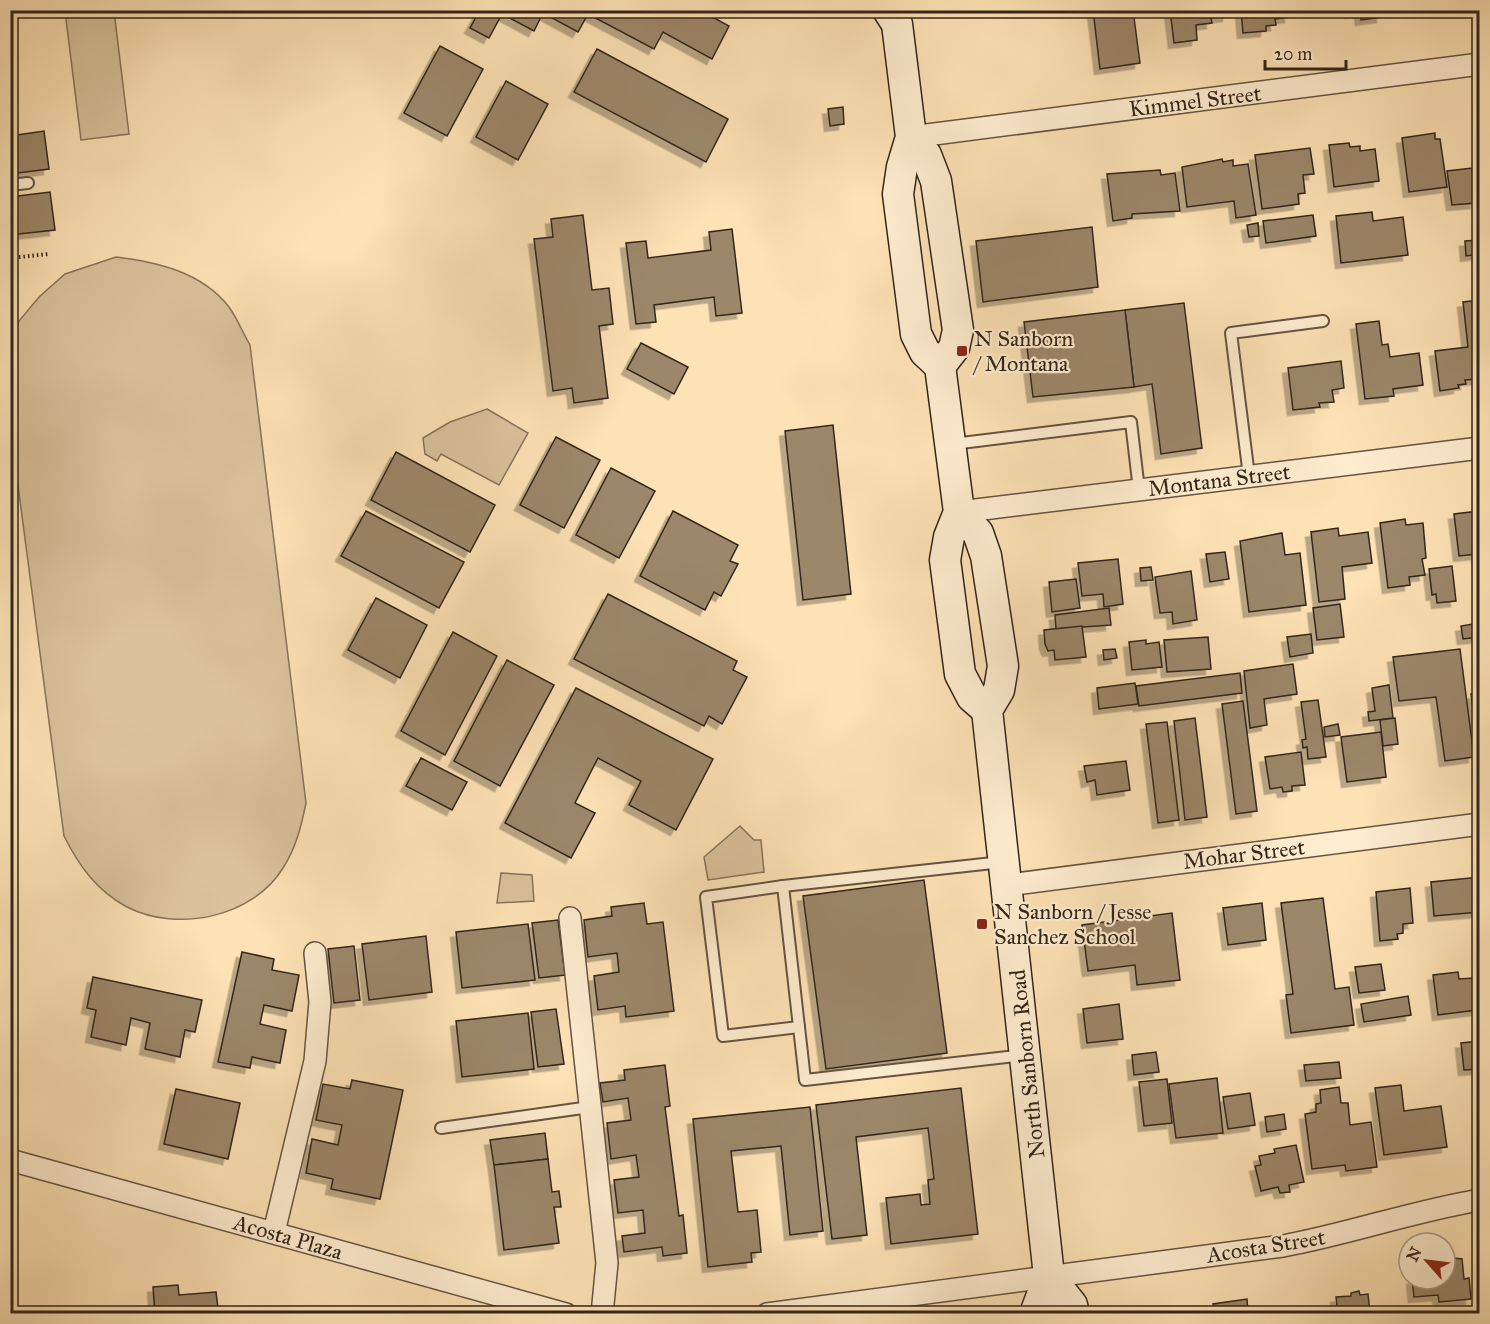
<svg xmlns="http://www.w3.org/2000/svg" width="1490" height="1324" font-family="'IM FELL Great Primer',serif">
<defs>
<filter id="shadow"><feDropShadow dx="-5.5" dy="5.5" stdDeviation="0" flood-color="#0004"/></filter>
</defs>
<rect width="100%" height="100%" fill="#fde2b5"/>
<filter id="stains"><feTurbulence type="fractalNoise" baseFrequency=".00333" numOctaves="4"/><feColorMatrix values="0 0 0 0 .2 0 0 0 0 .09 0 0 0 0 .02 0 0 0 .5 -.17"/></filter>
<radialGradient id="worn" r=".72"><stop offset=".6" stop-color="#630" stop-opacity="0"/><stop offset="1" stop-color="#630" stop-opacity=".3"/></radialGradient>
<g fill="#dac29b" stroke="#86745a" stroke-width="1.5">
<path d="M65,11H114L129,134L81,140Z"/>
<path d="M116,257C157,262 202,272 229,307C237,318 243,333 250,345L306,803C301,827 296,848 283,868C253,917 178,933 127,907C97,891 79,866 64,836L11,432V348L19,321L39,297L65,274Z"/>
<path d="M487,409L528,433L499,485L441,454L437,461L425,454L423,438L450,422Z"/>
<path d="M740,826L754,840H761L764,872L708,880L704,857Z"/>
<path d="M501,873L532,875L534,901L497,903Z"/>
</g>
<g fill="#9c876b" stroke="#32251a" stroke-width="1.5" filter="url(#shadow)">
<path d="M480,10H709L707,14L729,26L712,59L663,32L654,49L588,14L578,32L543,13L534,31L502,14L489,38L470,28Z"/>
<path d="M1093,10H1133L1140,63L1100,69Z"/>
<path d="M1170,10H1228V16L1211,18L1212,23L1196,25L1197,40L1174,43Z"/>
<path d="M1241,10H1289L1290,17L1275,19L1276,25L1266,26V31L1243,33Z"/>
<path d="M1350,10H1381L1382,17L1361,20L1360,12L1350,13Z"/>
<path d="M440,46L483,69L447,136L404,113Z"/>
<path d="M597,49L728,119L706,162L574,92Z"/>
<path d="M506,81L548,104L518,160L476,137Z"/>
<path d="M843,107L844,124L830,126L828,109Z"/>
<path d="M44,131L49,169L10,174V136Z"/>
<path d="M1435,133V139H1440L1447,187L1409,192L1402,138Z"/>
<path d="M1349,143L1350,147L1360,146V151L1375,149L1379,181L1334,187L1329,145Z"/>
<path d="M1310,148L1314,174L1303,175L1305,193L1298,194L1299,204L1262,209L1255,155Z"/>
<path d="M1222,159L1223,162L1233,160V166L1248,164L1256,215L1236,218L1234,201L1187,207L1182,167Z"/>
<path d="M1472,168L1476,203L1452,205L1447,171Z"/>
<path d="M1160,170L1161,175L1175,173L1180,211L1132,214V218L1113,221L1107,174Z"/>
<path d="M50,192L55,230L10,235V197Z"/>
<path d="M1372,212L1373,221L1403,217L1408,255L1341,263L1336,216Z"/>
<path d="M583,215L592,290L609,288L613,324L599,326L608,398L574,403L572,388L553,391L534,239L553,237L551,219Z"/>
<path d="M1313,215L1316,236L1266,243L1263,221Z"/>
<path d="M1258,223L1259,236L1249,237L1247,225Z"/>
<path d="M1092,227L1098,287L983,302L976,241Z"/>
<path d="M732,229L742,313L716,316L714,297L654,305L656,322L636,324L626,243L646,241L648,258L711,250L709,232Z"/>
<path d="M1480,240V254L1466,256L1465,241Z"/>
<path d="M1480,300V379L1465,380L1466,384L1458,385L1459,388L1440,391L1435,351L1468,347L1463,302Z"/>
<path d="M1184,303L1202,448L1161,454L1152,384L1134,387L1125,310Z"/>
<path d="M1125,310L1134,387L1033,397L1024,322Z"/>
<path d="M1379,321L1382,345L1388,344L1390,357L1419,353L1423,385L1393,389L1394,396L1365,399L1356,324Z"/>
<path d="M641,343L688,367L674,394L627,369Z"/>
<path d="M1341,361L1344,388L1332,390L1334,402L1319,403L1320,407L1293,410L1288,368Z"/>
<path d="M833,425L851,594L803,600L785,431Z"/>
<path d="M556,437L600,460L564,528L520,505Z"/>
<path d="M396,452L495,505L470,552L371,500Z"/>
<path d="M611,468L655,491L619,558L576,535Z"/>
<path d="M366,511L464,562L439,608L341,556Z"/>
<path d="M673,511L738,545L730,561L738,564L721,596L714,592L705,610L640,576Z"/>
<path d="M1479,511H1480V575L1477,554L1459,556L1454,514Z"/>
<path d="M1405,519L1406,525L1423,523L1426,558L1422,559L1425,575L1409,577L1410,585L1388,588L1380,523Z"/>
<path d="M1338,528L1339,536L1368,532L1372,563L1342,567L1345,599L1319,602L1311,532Z"/>
<path d="M1282,533L1285,555L1300,553L1306,605L1249,612L1240,541Z"/>
<path d="M1225,552L1229,579L1210,582L1206,554Z"/>
<path d="M1118,559L1123,604L1104,607L1103,594L1082,596L1078,563Z"/>
<path d="M1452,566L1456,601L1437,603L1436,594L1432,595L1429,569Z"/>
<path d="M1151,567L1153,580L1141,581L1140,568Z"/>
<path d="M1191,571L1197,620L1173,624L1172,612L1160,613L1155,577Z"/>
<path d="M1076,579L1080,608L1052,612L1049,582Z"/>
<path d="M608,594L737,661L733,670L747,677L722,724L709,716L704,726L574,659Z"/>
<path d="M376,598L427,625L400,678L348,650Z"/>
<path d="M1340,604L1344,637L1317,640L1313,608Z"/>
<path d="M1109,608L1111,625L1056,629L1055,615Z"/>
<path d="M1478,623L1480,637L1463,639L1461,626Z"/>
<path d="M1082,626L1086,657L1055,660L1054,650L1048,651L1045,644L1044,630Z"/>
<path d="M453,632L497,656L445,755L401,731Z"/>
<path d="M1311,634L1313,653L1290,657L1287,637Z"/>
<path d="M1208,637L1211,669L1167,672L1164,640Z"/>
<path d="M1146,640V644L1159,642L1162,667L1132,670L1129,642Z"/>
<path d="M1115,649L1117,658L1104,660L1103,650Z"/>
<path d="M1460,649L1474,757L1445,761L1436,697L1399,701L1393,657Z"/>
<path d="M507,660L554,685L500,786L454,761Z"/>
<path d="M1293,664L1297,694L1264,699L1267,725L1250,728L1244,671Z"/>
<path d="M1240,673L1242,693L1139,706L1136,686Z"/>
<path d="M1135,683L1138,704L1099,709L1097,688Z"/>
<path d="M1389,685L1393,718L1369,721L1368,712L1375,711L1372,688Z"/>
<path d="M576,688L713,759L676,830L629,805L641,781L598,758L575,803L595,813L571,858L505,823Z"/>
<path d="M1480,693V724H1475L1471,694Z"/>
<path d="M1318,700L1326,757L1308,759L1307,747L1303,748L1302,740L1306,739L1301,702Z"/>
<path d="M1243,701L1257,811L1236,814L1222,704Z"/>
<path d="M1195,718L1207,817L1185,820L1174,721Z"/>
<path d="M1395,718L1398,744L1383,746L1380,720Z"/>
<path d="M1167,722L1179,820L1158,823L1146,724Z"/>
<path d="M1338,724L1340,735L1325,737L1324,727Z"/>
<path d="M1381,732L1386,777L1347,782L1341,737Z"/>
<path d="M1301,752L1305,785L1292,786V791L1283,792L1282,787L1270,789L1265,757Z"/>
<path d="M421,758L467,782L452,810L406,786Z"/>
<path d="M1126,761L1130,790L1097,795L1095,780L1087,782L1084,766Z"/>
<path d="M1480,877V912L1434,916L1431,882Z"/>
<path d="M924,880L947,1053L826,1069L803,896Z"/>
<path d="M1410,888L1413,923L1403,924V933L1397,934L1398,939L1380,941L1376,892Z"/>
<path d="M1323,898L1335,989L1349,987L1354,1025L1291,1033L1286,995L1293,994L1281,903Z"/>
<path d="M644,903L647,924L663,922L674,1011L626,1017L625,1006L598,1010L594,976L619,972L617,953L588,957L584,920L612,916L611,907Z"/>
<path d="M1262,903L1266,940L1228,945L1223,908Z"/>
<path d="M1172,913L1180,980L1137,985L1135,965L1088,971L1082,925Z"/>
<path d="M558,920L565,975L539,978L532,923Z"/>
<path d="M528,924L535,980L462,988L456,932Z"/>
<path d="M426,936L432,992L369,1000L362,944Z"/>
<path d="M354,946L360,1000L334,1003L328,949Z"/>
<path d="M242,952L274,959L272,970L299,975L292,1011L264,1005L260,1024L286,1030L280,1063L252,1057L250,1068L218,1062Z"/>
<path d="M1381,964L1385,990L1359,993L1355,967Z"/>
<path d="M1458,972L1459,979L1473,978L1477,1010L1438,1015L1433,975Z"/>
<path d="M93,977L202,1000L195,1032L185,1030L180,1057L145,1049L150,1023L131,1018L126,1045L91,1037L96,1010L87,1008Z"/>
<path d="M1408,996L1411,1015L1364,1022L1361,1004Z"/>
<path d="M1119,1004L1123,1039L1087,1043L1083,1009Z"/>
<path d="M556,1009L564,1064L538,1067L531,1012Z"/>
<path d="M528,1013L534,1069L462,1077L456,1021Z"/>
<path d="M1480,1041V1069L1464,1070L1461,1043Z"/>
<path d="M1156,1052L1159,1072L1134,1075L1132,1055Z"/>
<path d="M1339,1062L1341,1078L1306,1081L1304,1065Z"/>
<path d="M665,1065L670,1106L665,1107L679,1216L683,1215L687,1253L663,1256L662,1247L624,1252L622,1236L645,1233L643,1210L618,1213L614,1180L639,1177L636,1155L611,1159L607,1123L631,1120L628,1098L603,1102L600,1083L625,1080L624,1070Z"/>
<path d="M1217,1078L1223,1133L1176,1138L1169,1084Z"/>
<path d="M1167,1079L1172,1123L1144,1126L1139,1082Z"/>
<path d="M352,1080L403,1090L380,1199L331,1189L333,1179L306,1173L312,1139L338,1145L342,1125L316,1120L323,1084L350,1089Z"/>
<path d="M1401,1085L1404,1111L1441,1106L1447,1147L1384,1155L1375,1088Z"/>
<path d="M1339,1087L1341,1103H1348L1350,1125L1371,1122L1377,1167L1346,1171L1345,1165L1312,1169L1305,1114L1316,1112V1104L1321,1103L1320,1090Z"/>
<path d="M961,1088L978,1234L891,1244L886,1198L920,1194L921,1205L930,1204L928,1180L934,1179L928,1128L856,1137L867,1235L832,1239L816,1105Z"/>
<path d="M176,1089L240,1103L228,1159L164,1144Z"/>
<path d="M1250,1093L1255,1125L1228,1129L1223,1097Z"/>
<path d="M810,1107L823,1231L790,1235L781,1146L731,1151L738,1212L757,1210L761,1252L751,1253L752,1262L708,1267L693,1119Z"/>
<path d="M1284,1114L1286,1129L1267,1132L1265,1117Z"/>
<path d="M545,1133L548,1159L494,1165L490,1140Z"/>
<path d="M1296,1145L1304,1182L1289,1185L1290,1192L1280,1193L1278,1187L1261,1191L1255,1166L1261,1165L1259,1156L1275,1153L1274,1149Z"/>
<path d="M548,1159L552,1192L559,1191L561,1207H554L559,1243L504,1250L494,1165Z"/>
<path d="M1445,1257L1462,1259L1464,1279L1469,1278L1471,1299L1439,1302L1438,1295L1414,1297L1412,1279H1445Z"/>
<path d="M178,1285L179,1295L216,1292L218,1308L195,1310L196,1314H155L153,1287Z"/>
<path d="M1359,1291L1360,1295L1368,1294L1370,1314H1338L1336,1297L1351,1296V1293Z"/>
<path d="M1247,1299L1248,1314H1215L1213,1304Z"/>
<path d="M1267,1307H1275V1310L1289,1308V1314H1256L1267,1312Z"/>
</g>
<g fill="none" stroke-linecap="round" stroke-linejoin="round">
<defs>
<g id="lane">
<path d="M10,185L28,183"/>
<path d="M953,444L1131,422L1139,490"/>
<path d="M1249,476L1231,333L1323,321"/>
<path d="M1002,862L783,886L805,1080L1024,1055"/>
<path d="M783,886L706,897L723,1036L799,1027"/>
<path d="M441,1128L590,1107"/>
</g>
<g id="street">
<path d="M911,137L1480,64"/>
<path d="M959,512L1480,448"/>
<path d="M1008,885L1480,824"/>
<path d="M570,918L607,1263L602,1314"/>
<path d="M10,1160L566,1314"/>
<path d="M274,1232L315,1061L320,1002L315,953"/>
<path d="M767,1314L1283,1246C1349,1234 1413,1211 1480,1200"/>
</g>
<g id="secondary">
<path d="M888,10L897,24L911,137L902,167L898,194L916,334L925,352L940,366L959,512L949,537L945,560L960,674L972,697L987,710"/>
<path d="M911,137L926,155L936,181L958,330L954,348L940,366"/>
<path d="M959,512L978,533L986,556L1003,666L999,690L987,710L1049,1276L1035,1314"/>
<path d="M1049,1276L1072,1305L1074,1314"/>
</g>
</defs>
<use href="#lane" stroke="#655441" stroke-width="14"/>
<use href="#street" stroke="#655441" stroke-width="24"/>
<use href="#secondary" stroke="#32251a" stroke-width="33"/>
<path stroke="#32251a" stroke-width="4" stroke-dasharray="1.5 3" stroke-linecap="butt" d="M10,258L49,254"/>
<use href="#lane" stroke="#feeccf" stroke-width="10"/>
<use href="#street" stroke="#feeccf" stroke-width="21"/>
<use href="#secondary" stroke="#feeccf" stroke-width="30"/>
</g>
<g fill="#8f2418" stroke="#feeccf" stroke-width="2">
<rect x="956" y="345" width="12" height="12" rx="3"/>
<rect x="976" y="918" width="12" height="12" rx="3"/>
</g>
<g text-anchor="middle" dominant-baseline="central" stroke-width="4.5" stroke-linejoin="round" paint-order="stroke">
<g font-size="22" fill="#32251a" stroke="#feeccf">
<text transform="translate(1195 101) rotate(-7)">Kimmel Street</text>
<text transform="translate(1219 480) rotate(-7)">Montana Street</text>
<text transform="translate(1244 854) rotate(-7)">Mohar Street</text>
<text transform="translate(1027 1064) rotate(-96)">North Sanborn Road</text>
<text transform="translate(288 1237) rotate(16)">Acosta Plaza</text>
<text transform="translate(1266 1246) rotate(-9)">Acosta Street</text>
</g>
<g font-size="22" fill="#32251a" stroke="#feeccf" text-anchor="start">
<text x="974" y="338">N Sanborn<tspan x="974" dy="25">/ Montana</tspan></text>
<text x="994" y="911">N Sanborn / Jesse<tspan x="994" dy="25">Sanchez School</tspan></text>
</g>
</g>
<rect width="1490" height="1324" fill="none" stroke="#fde2b5" stroke-width="36"/>
<rect x="12" y="12" width="1466" height="1300" fill="none" stroke="#32251a" stroke-width="3"/>
<rect x="18" y="18" width="1454" height="1288" fill="none" stroke="#32251a" stroke-width="1.5"/>
<g transform="translate(1427 1261) rotate(298)"><circle r="28" fill="#feeccf" stroke="#ac9c87" stroke-width="1.5"/>
<path d="M0-4.5L10 22L0 15L-10 22Z" fill="#8f2418"/>
<text y="-9" font-size="16" font-weight="bold" text-anchor="middle" fill="#32251a">N</text>
</g>
<path d="M1265 60v9h81v-9" fill="none" stroke="#32251a" stroke-width="3"/>
<text x="1274" y="60" font-size="18" fill="#32251a" stroke="#feeccf" stroke-width="4.5" paint-order="stroke">20 m</text>
<rect width="100%" height="100%" filter="url(#stains)"/>
<rect width="100%" height="100%" fill="url(#worn)"/>
</svg>
